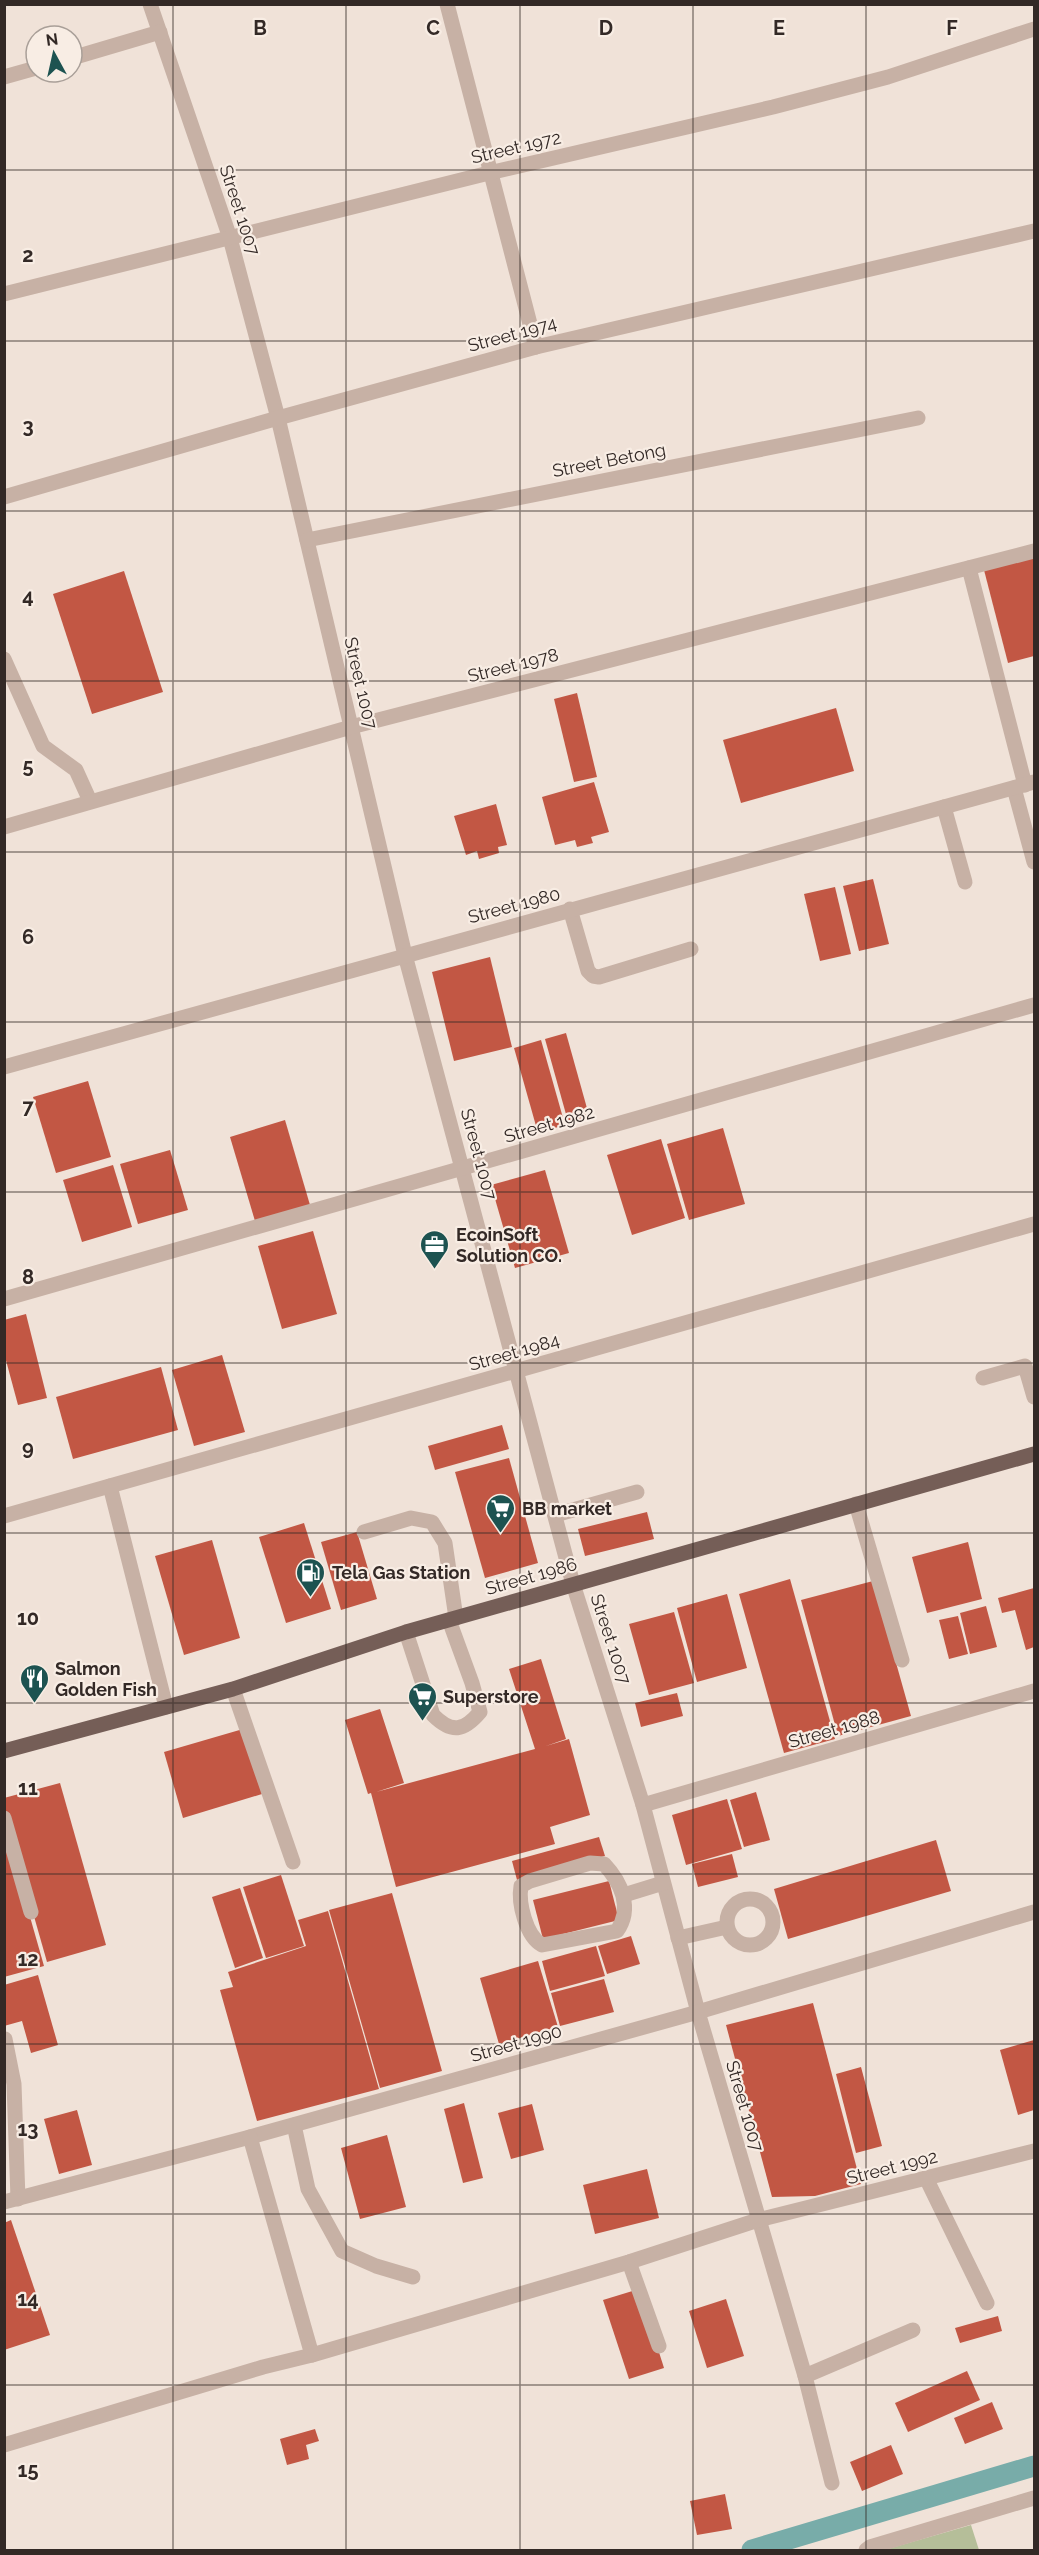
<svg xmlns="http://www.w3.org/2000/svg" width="1039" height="2555" font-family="Raleway,sans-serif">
<rect width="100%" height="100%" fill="#f0e2d8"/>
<path fill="#b5be99" d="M971,2525L979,2550H884Z"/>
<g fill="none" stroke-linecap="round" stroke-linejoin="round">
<path stroke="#78aca9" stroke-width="21" d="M752,2550L1034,2466"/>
</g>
<g fill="#c25744">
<path d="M1034,558V656L1008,663L984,570Z"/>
<path d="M124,571L163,692L92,714L53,594Z"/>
<path d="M577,693L597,777L574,782L554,699Z"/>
<path d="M836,708L854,771L741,803L723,740Z"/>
<path d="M594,782L609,832L591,837L593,843L577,847L575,840L555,845L542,797Z"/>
<path d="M496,804L507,845L498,847L499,853L479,859L477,851L466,855L454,816Z"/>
<path d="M873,879L889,944L859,951L843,886Z"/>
<path d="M835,887L851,954L820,961L804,894Z"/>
<path d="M490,957L512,1047L454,1061L432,972Z"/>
<path d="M566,1033L590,1119L569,1125L545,1039Z"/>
<path d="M541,1040L565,1125L538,1133L514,1048Z"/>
<path d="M88,1081L111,1157L56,1173L33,1097Z"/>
<path d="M285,1120L310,1205L255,1221L230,1137Z"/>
<path d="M723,1128L745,1204L689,1220L667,1144Z"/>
<path d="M661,1139L685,1218L632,1235L607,1155Z"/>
<path d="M170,1150L188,1210L138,1224L120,1164Z"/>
<path d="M113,1165L132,1227L82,1242L63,1180Z"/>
<path d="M545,1170L569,1253L515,1268L491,1185Z"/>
<path d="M313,1231L337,1314L282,1329L258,1246Z"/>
<path d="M26,1314L47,1398L18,1405L4,1353V1320Z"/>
<path d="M222,1355L245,1432L194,1446L172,1370Z"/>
<path d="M161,1367L178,1430L73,1459L56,1397Z"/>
<path d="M502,1425L509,1449L435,1470L428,1446Z"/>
<path d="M509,1458L538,1563L485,1578L455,1472Z"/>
<path d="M647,1512L654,1539L585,1556L578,1529Z"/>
<path d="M304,1523L331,1609L286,1623L259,1537Z"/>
<path d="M357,1532L377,1599L341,1610L321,1542Z"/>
<path d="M212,1540L240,1638L184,1655L155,1556Z"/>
<path d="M968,1542L982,1599L927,1613L912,1557Z"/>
<path d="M790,1579L835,1739L784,1753L739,1594Z"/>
<path d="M873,1581L911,1716L838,1736L801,1600Z"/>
<path d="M1034,1588V1647L1026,1650L1015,1610L1002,1613L998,1598Z"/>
<path d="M727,1594L747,1668L697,1682L677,1608Z"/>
<path d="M986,1606L997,1647L970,1654L960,1613Z"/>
<path d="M674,1612L694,1683L649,1695L629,1624Z"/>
<path d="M958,1616L968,1654L949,1659L939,1620Z"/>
<path d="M541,1659L566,1739L546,1746L569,1739L590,1815L550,1827L555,1844L396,1887L371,1793L368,1794L345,1720L380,1709L404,1783L376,1792L535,1749L509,1669Z"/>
<path d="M677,1693L683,1716L641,1727L635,1703Z"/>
<path d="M243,1729L262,1794L183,1818L164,1752Z"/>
<path d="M60,1783L106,1945L47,1962L4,1811V1798Z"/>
<path d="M756,1792L770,1840L744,1847L730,1800Z"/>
<path d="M727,1799L742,1849L686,1865L672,1815Z"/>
<path d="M5,1829L44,1966L4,1977V1830Z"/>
<path d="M599,1837L605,1856L517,1880L512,1861Z"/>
<path d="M936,1840L951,1891L788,1939L774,1889Z"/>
<path d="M732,1854L738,1877L698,1887L692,1864Z"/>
<path d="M281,1875L304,1946L266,1958L243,1887Z"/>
<path d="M609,1881L619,1920L543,1939L533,1900Z"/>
<path d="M240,1888L263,1958L235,1968L212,1897Z"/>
<path d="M392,1893L442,2071L380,2088L329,1910Z"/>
<path d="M328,1911L379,2089L257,2121L220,1990L233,1987L228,1972L306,1946L298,1920Z"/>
<path d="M631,1936L640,1964L607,1974L598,1946Z"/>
<path d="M596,1946L605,1976L550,1991L542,1961Z"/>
<path d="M538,1961L558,2027L499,2044L480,1978Z"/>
<path d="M38,1975L58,2045L31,2053L22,2021L4,2026V1985Z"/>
<path d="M604,1979L614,2012L560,2026L551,1993Z"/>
<path d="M813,2003L861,2184L815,2196L772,2197L726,2025Z"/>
<path d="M1034,2040V2110L1018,2115L1000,2050Z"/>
<path d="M861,2067L882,2146L856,2153L836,2074Z"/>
<path d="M464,2103L483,2178L463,2183L444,2109Z"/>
<path d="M532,2104L544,2150L511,2159L498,2113Z"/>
<path d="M77,2110L92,2165L59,2174L44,2119Z"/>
<path d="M387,2135L406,2207L360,2219L341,2148Z"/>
<path d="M647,2169L659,2218L595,2234L583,2185Z"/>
<path d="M11,2220L50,2335L4,2350V2223Z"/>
<path d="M639,2289L664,2368L629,2379L603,2300Z"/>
<path d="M726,2299L744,2356L707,2368L689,2311Z"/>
<path d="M998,2316L1002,2331L960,2343L955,2328Z"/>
<path d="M967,2371L980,2400L908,2432L895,2403Z"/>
<path d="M992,2402L1003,2429L965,2444L954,2418Z"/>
<path d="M315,2429L319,2441L306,2445L309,2459L287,2465L280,2439Z"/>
<path d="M891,2445L903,2474L862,2491L850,2462Z"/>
<path d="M725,2494L732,2529L697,2535L690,2501Z"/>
</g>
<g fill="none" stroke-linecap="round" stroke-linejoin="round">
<g stroke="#c7b1a5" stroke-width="15">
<path d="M150,4L230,238L278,418L405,955L573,1584L643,1805L698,2012L805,2376L832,2483"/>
<path d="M447,4L536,347"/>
<path d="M72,58L160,32"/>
<path d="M4,77L36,68"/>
<path d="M4,294L489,173L773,107L888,77L1034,29"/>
<path d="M4,497L278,418L536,347L1034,231"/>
<path d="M307,540L918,418"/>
<path d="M969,568L1025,785"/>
<path d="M4,659L43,746L76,770L90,801"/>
<path d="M1014,788L1034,862"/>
<path d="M944,807L965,882"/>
<path d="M4,827L351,727L1034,551"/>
<path d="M570,909L588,971L593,976L599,977L691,949"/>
<path d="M4,1067L1034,782"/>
<path d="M4,1299L1034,1005"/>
<path d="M983,1378L1025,1366L1034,1397"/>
<path d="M110,1486L166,1707"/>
<path d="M856,1504L902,1660"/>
<path d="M555,1515L637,1492"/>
<path d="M4,1516L1034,1224"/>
<path d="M364,1532L411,1518L432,1522L445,1543L456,1618"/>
<path d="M406,1632L433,1715C452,1734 464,1731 480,1712L472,1683L449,1620"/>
<path d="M233,1689L293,1862"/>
<path d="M643,1805L1034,1691"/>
<path d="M4,1818L31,1912"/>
<path d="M590,1863L604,1864C621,1882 633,1908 617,1931L542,1945C526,1936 518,1903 521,1886L530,1881Z"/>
<path d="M624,1895L663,1883"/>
<circle cx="750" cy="1922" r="23"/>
<path d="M678,1938L727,1927"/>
<path d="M5,2039L14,2084L18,2199"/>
<path d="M294,2125L308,2189L342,2251L376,2266L413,2277"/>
<path d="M926,2178L987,2303"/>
<path d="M4,2202L250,2137L698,2012L1034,1912"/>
<path d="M629,2262L659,2346"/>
<path d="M312,2355L629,2262L758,2220L1034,2151"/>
<path d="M805,2376L913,2330"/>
<path d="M4,2445L263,2367L312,2355L250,2137"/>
<path d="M866,2550L870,2547L1034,2498"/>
</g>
<path stroke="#755e57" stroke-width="15" d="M4,1751L233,1689L406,1632L1034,1454"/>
</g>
<path fill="none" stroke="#332926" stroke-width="1.5" stroke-opacity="0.55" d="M173,4V2550M346,4V2550M520,4V2550M693,4V2550M866,4V2550M4,170H1034M4,341H1034M4,511H1034M4,681H1034M4,852H1034M4,1022H1034M4,1192H1034M4,1363H1034M4,1533H1034M4,1703H1034M4,1874H1034M4,2044H1034M4,2214H1034M4,2385H1034"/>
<defs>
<symbol id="office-pin" viewBox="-11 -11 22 30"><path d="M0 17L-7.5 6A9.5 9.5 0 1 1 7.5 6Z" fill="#1d5351" stroke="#f8ede4"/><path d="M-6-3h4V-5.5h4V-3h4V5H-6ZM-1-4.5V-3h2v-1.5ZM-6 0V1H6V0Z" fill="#fff"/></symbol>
<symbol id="supermarket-pin" viewBox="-11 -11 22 30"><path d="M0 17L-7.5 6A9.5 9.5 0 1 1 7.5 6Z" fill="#1d5351" stroke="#f8ede4"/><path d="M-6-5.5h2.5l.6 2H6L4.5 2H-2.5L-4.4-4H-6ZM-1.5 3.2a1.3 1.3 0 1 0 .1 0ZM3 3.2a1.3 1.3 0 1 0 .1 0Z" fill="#fff"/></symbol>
<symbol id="fuel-pin" viewBox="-11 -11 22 30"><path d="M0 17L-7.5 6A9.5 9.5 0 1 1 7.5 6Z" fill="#1d5351" stroke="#f8ede4"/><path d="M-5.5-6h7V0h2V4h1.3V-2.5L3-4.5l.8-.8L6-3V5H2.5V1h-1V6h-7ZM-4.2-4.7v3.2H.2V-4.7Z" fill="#fff"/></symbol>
<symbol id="restaurant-pin" viewBox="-11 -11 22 30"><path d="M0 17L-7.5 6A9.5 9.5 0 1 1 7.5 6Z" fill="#1d5351" stroke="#f8ede4"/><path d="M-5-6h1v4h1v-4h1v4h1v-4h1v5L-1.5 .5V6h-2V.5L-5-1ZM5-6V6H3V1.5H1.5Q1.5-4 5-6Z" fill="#fff"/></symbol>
</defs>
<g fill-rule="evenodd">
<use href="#office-pin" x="418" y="1228" width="33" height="45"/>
<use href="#supermarket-pin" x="484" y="1492" width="33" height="45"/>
<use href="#fuel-pin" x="294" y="1556" width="33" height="45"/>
<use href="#restaurant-pin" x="18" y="1662" width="33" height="45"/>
<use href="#supermarket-pin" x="406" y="1680" width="33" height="45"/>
</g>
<g text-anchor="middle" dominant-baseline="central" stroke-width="4.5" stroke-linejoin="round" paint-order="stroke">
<g font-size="18" fill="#332926" stroke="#f8ede4">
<text transform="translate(516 147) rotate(-13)">Street 1972</text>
<text transform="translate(240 210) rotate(72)">Street 1007</text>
<text transform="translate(512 334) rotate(-15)">Street 1974</text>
<text transform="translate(609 460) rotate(-11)">Street Betong</text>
<text transform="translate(513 665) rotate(-14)">Street 1978</text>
<text transform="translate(361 683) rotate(77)">Street 1007</text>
<text transform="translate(514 905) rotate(-15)">Street 1980</text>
<text transform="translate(549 1124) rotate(-16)">Street 1982</text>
<text transform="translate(479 1154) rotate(75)">Street 1007</text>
<text transform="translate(514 1352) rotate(-16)">Street 1984</text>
<text transform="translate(531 1576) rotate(-16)">Street 1986</text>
<text transform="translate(611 1639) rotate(72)">Street 1007</text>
<text transform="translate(834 1729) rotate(-16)">Street 1988</text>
<text transform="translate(516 2043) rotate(-16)">Street 1990</text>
<text transform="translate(745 2106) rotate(74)">Street 1007</text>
<text transform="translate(892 2167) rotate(-14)">Street 1992</text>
</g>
<g font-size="18" font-weight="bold" fill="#332926" stroke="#f8ede4" text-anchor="start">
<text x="456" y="1234">EcoinSoft<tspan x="456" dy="21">Solution CO.</tspan></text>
<text x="522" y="1508">BB market</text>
<text x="332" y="1572">Tela Gas Station</text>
<text x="55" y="1668">Salmon<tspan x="55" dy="21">Golden Fish</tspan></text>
<text x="443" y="1696">Superstore</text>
</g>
</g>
<g font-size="20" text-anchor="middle" font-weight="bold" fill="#332926" stroke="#f8ede4" stroke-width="4.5" stroke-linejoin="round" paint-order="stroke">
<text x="260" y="35">B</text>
<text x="433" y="35">C</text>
<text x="606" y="35">D</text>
<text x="779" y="35">E</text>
<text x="952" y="35">F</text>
<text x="28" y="262">2</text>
<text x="28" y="433">3</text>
<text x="28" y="603">4</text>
<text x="28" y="773">5</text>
<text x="28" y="944">6</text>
<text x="28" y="1114">7</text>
<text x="28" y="1284">8</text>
<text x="28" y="1455">9</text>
<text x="28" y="1625">10</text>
<text x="28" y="1795">11</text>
<text x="28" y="1966">12</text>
<text x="28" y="2136">13</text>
<text x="28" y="2306">14</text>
<text x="28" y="2477">15</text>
</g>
<rect width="1039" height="2555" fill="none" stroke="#332926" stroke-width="12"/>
<g transform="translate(54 54) rotate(352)"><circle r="28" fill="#f8ede4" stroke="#a99f98" stroke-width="1.5"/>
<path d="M0-4.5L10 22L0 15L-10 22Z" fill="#1d5351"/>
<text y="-9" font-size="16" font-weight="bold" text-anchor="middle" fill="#332926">N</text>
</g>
</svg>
